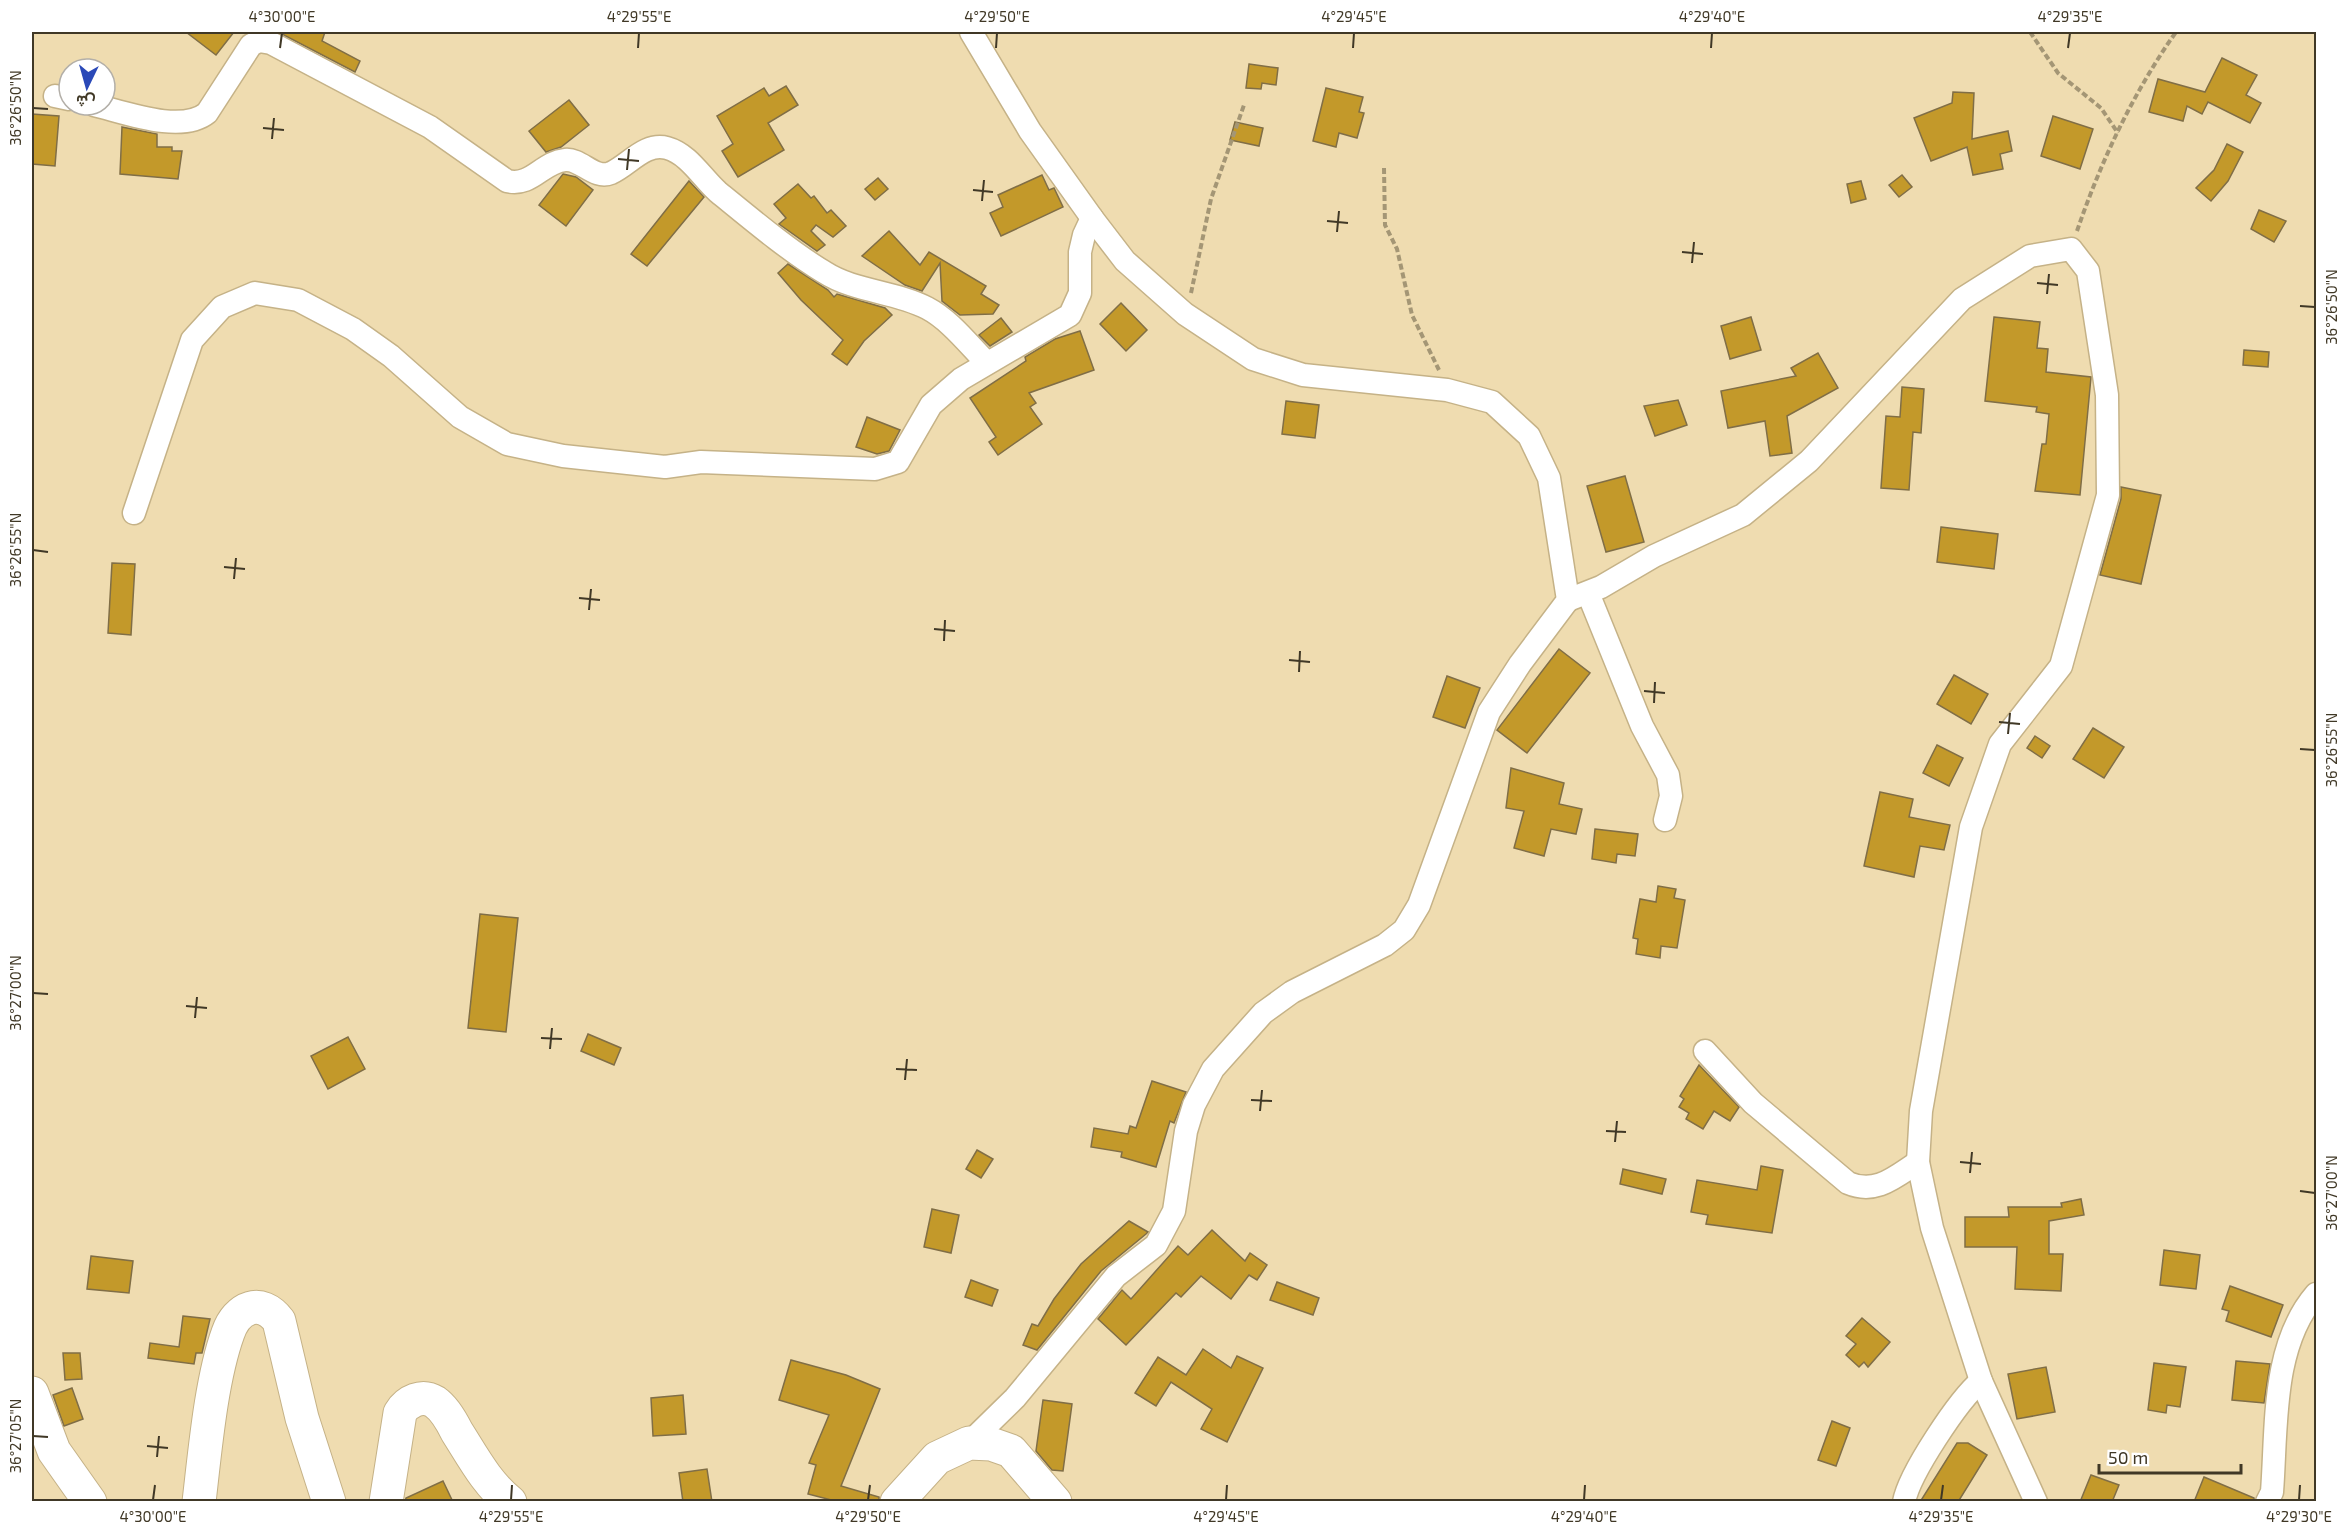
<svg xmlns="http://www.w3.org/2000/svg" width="2348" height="1533" font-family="'Exo 2',Vazirmatn,sans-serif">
<rect width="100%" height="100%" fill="#efdcb0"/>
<g fill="#c3992a" stroke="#806e46" stroke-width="1.5">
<path d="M186,32H234L216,55Z"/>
<path d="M278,32H325L322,41L360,61L355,72Z"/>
<path d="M2222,58L2257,75L2246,95L2261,103L2250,123L2208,102L2202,114L2187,106L2183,121L2149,112L2158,79L2205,92Z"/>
<path d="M1249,64L1278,68L1276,85L1262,83L1261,89L1246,88Z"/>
<path d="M786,86L798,105L768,123L784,150L738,177L722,151L733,144L717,116L764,88L769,96Z"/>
<path d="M1326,88L1363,97L1359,112L1364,113L1357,138L1339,133L1336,147L1313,141Z"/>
<path d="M1953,92L1974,93L1972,139L2008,131L2012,151L2000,154L2003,169L1973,175L1967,147L1931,161L1914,118L1952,103Z"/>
<path d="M569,100L589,125L561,147L546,152L529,131Z"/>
<path d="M32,114L59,116L55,166L32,164Z"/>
<path d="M2053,116L2093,129L2080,169L2041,156Z"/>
<path d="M1235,122L1263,128L1259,146L1230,140Z"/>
<path d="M122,127L157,134V147H172V151H182L178,179L120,174Z"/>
<path d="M2227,144L2243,152L2228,181L2211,201L2196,188L2214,170Z"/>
<path d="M563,174L576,177L593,190L566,226L539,205Z"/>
<path d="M1042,175L1049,190L1054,188L1063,207L1001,236L990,213L1003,207L998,195Z"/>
<path d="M1902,175L1912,187L1899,197L1889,185Z"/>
<path d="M878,178L888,189L875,200L865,189Z"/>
<path d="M689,181L704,197L647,266L631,254Z"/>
<path d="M1861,181L1866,199L1851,203L1847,184Z"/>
<path d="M798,184L811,198L814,196L827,213L831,210L846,226L833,237L816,225L811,231L825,245L817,251L779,224L786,218L774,204Z"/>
<path d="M2259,210L2286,221L2274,242L2251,229Z"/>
<path d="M889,231L920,265L929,252L986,286L981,294L999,305L993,314L960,315L942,301L940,263L922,291L905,285L862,256Z"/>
<path d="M788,264L828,290L834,297L837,294L885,308L892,315L864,341L847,365L832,354L843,340L801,300L778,273Z"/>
<path d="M1121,303L1147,330L1126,351L1100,324Z"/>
<path d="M1751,317L1761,350L1730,359L1721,326Z"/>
<path d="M1994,317L2040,322L2037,348L2048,349L2046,372L2091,377L2080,495L2035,491L2042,444H2046L2049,414L2036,412L2037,407L1985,401Z"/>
<path d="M1001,318L1012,332L990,346L979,335Z"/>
<path d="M1080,331L1094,370L1029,393L1036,403L1030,407L1042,424L998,455L989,442L996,437L970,398L1026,361L1025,357L1055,339Z"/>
<path d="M2244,350L2269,352L2268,367L2243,365Z"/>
<path d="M1818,353L1838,388L1787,416L1792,453L1770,456L1765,421L1728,428L1721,391L1796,376L1791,368Z"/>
<path d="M1902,387L1924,389L1921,433L1913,432L1909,490L1881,488L1886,416L1900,417Z"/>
<path d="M1678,400L1687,425L1655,436L1644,406Z"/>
<path d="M1286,401L1319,405L1315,438L1282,434Z"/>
<path d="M867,417L900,430L889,451L877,454L856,447Z"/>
<path d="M1625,476L1644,542L1606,552L1587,486Z"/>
<path d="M2121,487L2161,495L2141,584L2100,575L2121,499Z"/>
<path d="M1941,527L1998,534L1994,569L1937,562Z"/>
<path d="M112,563L135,564L131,635L108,633Z"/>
<path d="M1559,649L1590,673L1527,753L1497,730Z"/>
<path d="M1954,675L1988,694L1971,724L1937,704Z"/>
<path d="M1447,676L1480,688L1465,728L1433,717Z"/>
<path d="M2093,728L2124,747L2104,778L2073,759Z"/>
<path d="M2035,736L2050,746L2042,758L2027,748Z"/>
<path d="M1937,745L1963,758L1949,786L1923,773Z"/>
<path d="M1511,768L1564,783L1559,804L1582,809L1576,834L1551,829L1544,856L1514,848L1524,811L1506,808Z"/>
<path d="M1880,792L1913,799L1909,817L1950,825L1944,850L1920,846L1914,877L1864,866Z"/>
<path d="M1595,829L1638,834L1635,856L1617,854L1616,863L1592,859Z"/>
<path d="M1658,886L1676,889L1674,898L1685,900L1677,948L1661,946L1660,958L1636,954L1638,939L1633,938L1640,899L1656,902Z"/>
<path d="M480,914L518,918L506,1032L468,1028Z"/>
<path d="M588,1034L621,1048L614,1065L581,1051Z"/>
<path d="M348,1037L365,1069L328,1089L311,1056Z"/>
<path d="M1699,1065L1739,1107L1730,1121L1714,1111L1703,1129L1686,1119L1689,1113L1679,1107L1684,1099L1680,1096Z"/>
<path d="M1152,1081L1186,1092L1174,1123L1170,1121L1156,1167L1121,1157L1122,1152L1091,1147L1094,1128L1128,1134L1130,1126L1136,1128Z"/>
<path d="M977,1150L993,1159L981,1178L966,1169Z"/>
<path d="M1761,1166L1783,1170L1772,1233L1706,1224L1708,1215L1691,1212L1697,1180L1757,1190Z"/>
<path d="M1623,1169L1666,1179L1662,1194L1620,1184Z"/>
<path d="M2081,1199L2084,1215L2049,1221V1254H2063L2061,1291L2015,1289L2017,1247H1965V1217H2009L2008,1207H2062L2061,1203Z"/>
<path d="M932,1209L959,1215L951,1253L924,1247Z"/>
<path d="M1129,1221L1148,1232L1146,1234L1101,1271L1037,1350L1023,1345L1032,1324L1038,1326L1054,1299L1081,1264Z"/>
<path d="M1212,1230L1245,1261L1250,1253L1267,1265L1257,1280L1249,1275L1231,1299L1201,1276L1181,1297L1176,1293L1126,1345L1098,1319L1122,1290L1131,1299L1178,1246L1188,1255Z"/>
<path d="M2164,1250L2200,1255L2196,1289L2160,1285Z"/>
<path d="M91,1256L133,1261L129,1293L87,1289Z"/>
<path d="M971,1280L998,1290L992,1306L965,1297Z"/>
<path d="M1277,1282L1319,1298L1313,1315L1270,1300Z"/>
<path d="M2230,1286L2283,1305L2271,1337L2226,1321L2229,1311L2222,1309Z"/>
<path d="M183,1316L210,1319L202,1353H196L194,1364L148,1358L150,1343L179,1347Z"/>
<path d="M1862,1318L1890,1342L1868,1367L1864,1362L1859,1367L1846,1355L1856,1344L1846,1336Z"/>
<path d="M1203,1349L1231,1368L1237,1356L1263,1368L1227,1442L1201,1429L1212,1409L1171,1382L1156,1406L1135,1393L1158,1357L1186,1375Z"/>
<path d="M63,1353H80L82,1379L65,1380Z"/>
<path d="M791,1360L846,1375L880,1389L841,1486L879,1497V1502H839L808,1494L816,1465L809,1463L829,1415L779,1400Z"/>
<path d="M2236,1361L2270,1364L2264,1403L2232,1400Z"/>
<path d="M2154,1363L2186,1367L2180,1407L2167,1405L2166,1413L2148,1410Z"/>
<path d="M2046,1367L2055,1412L2017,1419L2008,1374Z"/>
<path d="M72,1388L83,1419L64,1426L53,1395Z"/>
<path d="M683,1395L686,1434L653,1436L651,1398Z"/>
<path d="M1043,1400L1072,1404L1063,1471L1052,1470L1036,1451Z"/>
<path d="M1832,1421L1850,1428L1836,1466L1818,1460Z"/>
<path d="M1957,1443H1968L1987,1455L1958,1502H1920Z"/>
<path d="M707,1469L712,1502H683L679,1473Z"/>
<path d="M2091,1475L2119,1485L2112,1502H2080Z"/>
<path d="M2204,1477L2254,1498V1502H2194Z"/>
<path d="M443,1481L453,1502H405L406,1498Z"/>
</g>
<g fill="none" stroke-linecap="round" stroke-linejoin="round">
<defs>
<g id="street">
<path d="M55,96L69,99"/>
<path d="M94,105C124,112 181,134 207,113L251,45L259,41L271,43L430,127L507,181C532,187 542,162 565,160C581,158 594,180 611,173C629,165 645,142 667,148C689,154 702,178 718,192C750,218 789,251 824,272C855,292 894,291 927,308C950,320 969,345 987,363"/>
<path d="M134,513L192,340L222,307L255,293L298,300L353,329L391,356L460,417L507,444L563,456L665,467L701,462L875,469L898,462L931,405L961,379L1070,315L1080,293V252L1084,235L1092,218"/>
<path d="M1588,593L1642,726L1668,775L1671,796L1665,820"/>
<path d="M1568,600L1601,587L1654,556L1743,515L1809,461L1962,299L2030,256L2071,249L2088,271L2107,395L2108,495L2061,666L2000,744L1971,827L1921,1111L1918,1162L1932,1228L1981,1381L2036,1502"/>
<path d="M1705,1051L1753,1103L1848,1183C1876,1195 1895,1177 1918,1162"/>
<path d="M969,1443L1015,1398L1116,1276L1156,1245L1174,1211L1186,1131L1194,1105L1213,1069L1263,1013L1292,992L1385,945L1404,930L1419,905L1489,712L1520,664L1568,600L1549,478L1529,436L1492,402L1447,390L1303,375L1253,359L1185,314L1125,261L1092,218L1030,131L971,32"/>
<path d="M1904,1502C1909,1474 1959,1399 1981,1381"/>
<path d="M2267,1502L2272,1492C2277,1428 2271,1346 2316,1294"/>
</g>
<g id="secondary">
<path d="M32,1393L54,1451L90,1502"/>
<path d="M199,1502C205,1451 211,1380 228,1333C237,1307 261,1297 279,1321L302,1418L329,1502"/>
<path d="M386,1502L400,1413C407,1401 422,1394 435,1402C445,1409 452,1422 457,1432C473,1457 487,1484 510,1502"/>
<path d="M897,1502L937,1458L969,1443L991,1444L1011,1451L1055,1502"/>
</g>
</defs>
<use href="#street" stroke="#c5b287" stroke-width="25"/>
<use href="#secondary" stroke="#c5b287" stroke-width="35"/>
<g stroke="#a49675" stroke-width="4" stroke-dasharray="6 3" stroke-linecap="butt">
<path d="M2030,32L2058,73L2101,108L2118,133"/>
<path d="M1384,168L1385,225L1397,249L1412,315L1439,370"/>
<path d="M2077,231C2101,161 2133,93 2176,32"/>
<path d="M1191,293L1211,199L1244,105"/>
</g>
<use href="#street" stroke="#fff" stroke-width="22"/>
<use href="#secondary" stroke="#fff" stroke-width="33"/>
</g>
<path fill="none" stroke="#403826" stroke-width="2" d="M280,48L282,33M638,48L639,33M996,48L997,33M1353,48L1354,33M1711,48L1712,33M2068,48L2070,33M33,108L48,109M263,128L284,130M272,139L274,118M618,159L639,161M627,170L629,149M973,190L993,192M982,201L984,180M1327,221L1348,223M1337,232L1339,211M1682,252L1703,254M1692,263L1694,242M2037,283L2058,285M2047,294L2049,274M2300,306L2315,307M33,550L48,552M224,567L245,569M234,579L236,558M579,598L600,600M589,610L591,589M934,629L955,631M944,641L945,620M1289,660L1310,662M1299,672L1300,651M1644,691L1665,693M1654,703L1655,682M1999,722L2020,724M2008,734L2010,713M2300,749L2315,750M33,993L48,994M186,1006L207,1008M195,1018L197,997M541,1038L562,1039M550,1049L552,1028M896,1069L917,1070M905,1080L907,1059M1251,1100L1272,1101M1260,1111L1262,1090M1606,1131L1626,1132M1615,1142L1617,1121M1960,1162L1981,1164M1970,1173L1972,1152M2300,1191L2315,1193M33,1436L48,1437M147,1446L168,1448M157,1457L159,1436M153,1500L155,1485M511,1500L512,1485M868,1500L870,1485M1226,1500L1227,1485M1584,1500L1585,1485M1941,1500L1943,1485M2299,1500L2300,1485"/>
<rect width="2348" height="1533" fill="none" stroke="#ffffff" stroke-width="66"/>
<g transform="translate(87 87) rotate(185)"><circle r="28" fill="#ffffff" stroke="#b3afa8" stroke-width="1.5"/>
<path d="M0-4.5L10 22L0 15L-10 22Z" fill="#2a49b8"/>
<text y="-9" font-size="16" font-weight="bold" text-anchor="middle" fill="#403826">ش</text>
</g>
<path d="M2099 1464v9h142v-9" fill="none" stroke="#403826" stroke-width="3"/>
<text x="2108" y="1464" font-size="18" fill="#403826" stroke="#ffffff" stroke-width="4.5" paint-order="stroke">50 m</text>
<rect x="33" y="33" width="2282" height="1467" fill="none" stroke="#403826" stroke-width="2"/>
<g font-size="15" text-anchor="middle" fill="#403826">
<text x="282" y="22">4°30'00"E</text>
<text x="639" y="22">4°29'55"E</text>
<text x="997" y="22">4°29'50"E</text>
<text x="1354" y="22">4°29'45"E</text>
<text x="1712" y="22">4°29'40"E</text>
<text x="2070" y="22">4°29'35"E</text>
<text transform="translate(16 108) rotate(-90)" y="5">36°26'50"N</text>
<text transform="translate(2332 307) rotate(-90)" y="5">36°26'50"N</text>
<text transform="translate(16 550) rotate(-90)" y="5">36°26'55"N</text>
<text transform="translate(2332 750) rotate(-90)" y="5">36°26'55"N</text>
<text transform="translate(16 993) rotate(-90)" y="5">36°27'00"N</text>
<text transform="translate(2332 1193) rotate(-90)" y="5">36°27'00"N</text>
<text transform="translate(16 1436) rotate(-90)" y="5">36°27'05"N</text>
<text x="153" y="1522">4°30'00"E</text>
<text x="511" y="1522">4°29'55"E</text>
<text x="868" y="1522">4°29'50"E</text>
<text x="1226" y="1522">4°29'45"E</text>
<text x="1584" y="1522">4°29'40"E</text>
<text x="1941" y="1522">4°29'35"E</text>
<text x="2299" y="1522">4°29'30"E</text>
</g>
</svg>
